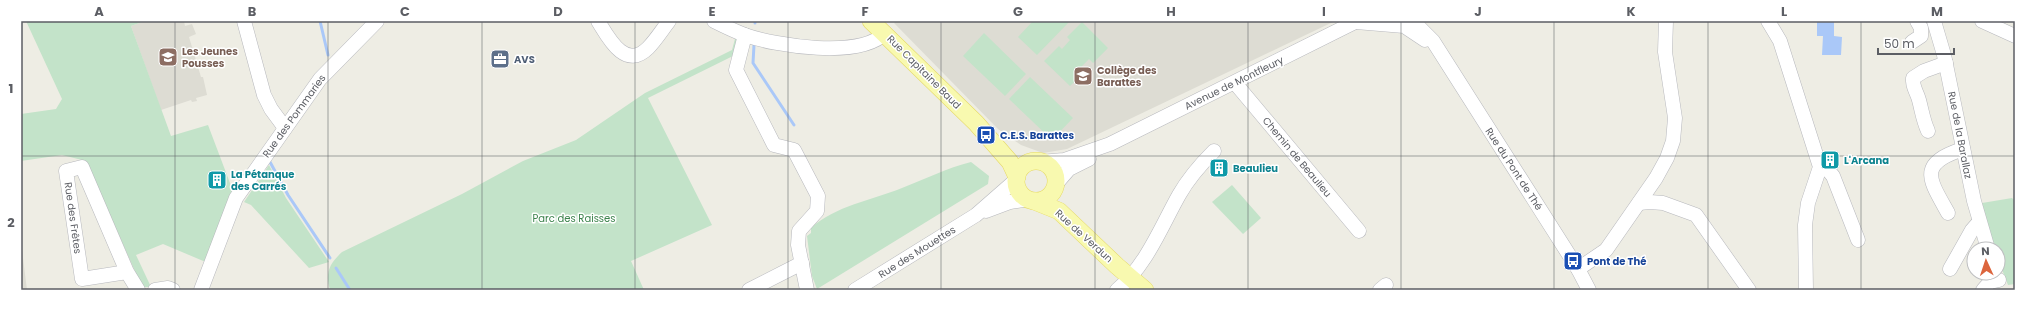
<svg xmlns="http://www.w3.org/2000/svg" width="2036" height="311" font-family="Poppins,sans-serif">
<rect width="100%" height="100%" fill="#eeede4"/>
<g fill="#dddcd3">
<path d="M145,21H184L185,26L192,24L196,34L189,37L201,77H203L207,95L196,98L197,101L192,102L191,100L161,110L131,26Z"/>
<path d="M896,21H1335L1067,149L1043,153L1021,145L998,129L894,23Z"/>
<path d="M21,242L27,290H21Z"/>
</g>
<g fill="#c3e3c9">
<path d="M26,21H145L131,26L171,136L208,125L233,191L208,263L163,244L136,255L151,287H142L86,161L62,155L21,161V114L56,109L62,99Z"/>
<path d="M1033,21H1070L1037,55L1018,37Z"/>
<path d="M1082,22L1108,48L1093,63L1089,59L1080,68L1084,72L1070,86L1044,61L1059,46L1062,49L1070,40L1067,37Z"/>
<path d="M984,33L1026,74L1005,96L963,56Z"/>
<path d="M736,35L741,36L735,55L648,98L712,225L631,261L644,290H330C325,273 329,264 342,252L462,194L523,161L576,140L645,93L732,50Z"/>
<path d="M1030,77L1073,118L1052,140L1009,99Z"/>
<path d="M971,162L989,176L988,184L817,289L812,276L807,236L811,233V228C835,206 872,200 902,188C925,179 947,168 971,162Z"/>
<path d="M269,165L286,198L329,262L309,268L251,205L244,202Z"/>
<path d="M1232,185L1261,218L1243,234L1212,202Z"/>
<path d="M2012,198L2015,201V284L2008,285L1998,259V249H1994L1982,203Z"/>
</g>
<path fill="#aac8f8" d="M1817,21H1834V36L1842,37L1841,55H1822L1823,36H1817Z"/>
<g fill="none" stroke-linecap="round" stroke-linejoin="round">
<g stroke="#aac8f8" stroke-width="3">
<path d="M320,21L328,55"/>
<path d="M755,23V21"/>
<path d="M754,45L753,63L794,125"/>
<path d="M270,162L288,195L330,258"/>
<path d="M336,268L350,290"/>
</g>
<defs>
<g id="minor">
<path d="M244,21L264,95L271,109L285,128"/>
<path d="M598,21C608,37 625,71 648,48C656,40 662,30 669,21"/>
<path d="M714,21C724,26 734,31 745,35C776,46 860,59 885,33"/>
<path d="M1416,21L1419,27L1433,41L1578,269L1589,290"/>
<path d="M1768,21L1780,41L1820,167L1808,203L1805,225L1806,290"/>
<path d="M1934,21L1944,55L1974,201L1988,249"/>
<path d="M1982,21L2015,36"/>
<path d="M1356,22L1404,26L1425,40"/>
<path d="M745,35L736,70L774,145L794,150L818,196L817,211L799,231L798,245L807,290"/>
<path d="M1912,42L1921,36V28L1917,21"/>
<path d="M1235,83L1359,231"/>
<path d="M1928,131C1923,120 1922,111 1919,100C1917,92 1912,87 1913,78L1924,71L1946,63"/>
<path d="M1040,162L1064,160L1110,144L1357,21"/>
<path d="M1820,167L1827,169L1833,176L1858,240"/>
<path d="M1056,184L1069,169L1089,159"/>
<path d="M1639,203L1650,202L1663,203L1696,215L1749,290"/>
<path d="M986,211L1010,202L1029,199"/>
<path d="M1948,213C1929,179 1917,164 1963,149"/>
<path d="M1578,269L1606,250L1656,178L1667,158L1673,141L1675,118L1665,52L1666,21"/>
<path d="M1950,269L1972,230L1979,222"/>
<path d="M127,272L82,279L66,171L82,167L127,272L138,290"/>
<path d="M155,290L168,288L173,290"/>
<path d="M201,290L236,198L320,79L377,21"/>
<path d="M749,290L802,263"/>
<path d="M855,290L976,215L1016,180"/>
<path d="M1117,290C1146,266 1161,227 1179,195C1188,179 1201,164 1214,151"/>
<path d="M1380,290L1386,285"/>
<path d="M1983,290L1990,282L1999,280"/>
</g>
<g id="major">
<path d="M871,21L976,123L1010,162L1017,177"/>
<circle cx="1036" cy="181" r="20"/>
<path d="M1034,201L1059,211L1117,266L1145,290"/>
</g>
</defs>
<use href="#minor" stroke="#b7b8bd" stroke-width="15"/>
<use href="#major" stroke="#e6d965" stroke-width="18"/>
<use href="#minor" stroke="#fff" stroke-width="14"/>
<use href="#major" stroke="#f8f9af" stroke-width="17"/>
</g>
<path fill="none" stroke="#5c5e64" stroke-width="1" stroke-opacity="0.55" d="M175,21V290M328,21V290M482,21V290M635,21V290M788,21V290M941,21V290M1095,21V290M1248,21V290M1401,21V290M1554,21V290M1708,21V290M1861,21V290M21,156H2015"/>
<defs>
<symbol id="school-square" viewBox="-11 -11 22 22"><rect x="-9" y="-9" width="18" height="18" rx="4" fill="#8d6e63" stroke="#fff"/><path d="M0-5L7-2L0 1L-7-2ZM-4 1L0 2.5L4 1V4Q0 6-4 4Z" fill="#fff"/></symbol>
<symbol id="office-square" viewBox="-11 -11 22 22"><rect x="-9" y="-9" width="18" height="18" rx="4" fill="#5c6f8a" stroke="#fff"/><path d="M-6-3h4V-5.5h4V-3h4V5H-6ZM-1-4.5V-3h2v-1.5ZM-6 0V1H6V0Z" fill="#fff"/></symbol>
<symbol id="bus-square" viewBox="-11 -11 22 22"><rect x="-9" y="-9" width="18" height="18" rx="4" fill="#1a4fb4" stroke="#fff"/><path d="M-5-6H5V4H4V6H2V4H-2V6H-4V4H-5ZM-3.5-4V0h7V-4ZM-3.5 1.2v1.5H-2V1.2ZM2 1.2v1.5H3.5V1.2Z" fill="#fff"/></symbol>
<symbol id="building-square" viewBox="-11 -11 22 22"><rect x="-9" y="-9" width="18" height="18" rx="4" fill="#0f9aa8" stroke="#fff"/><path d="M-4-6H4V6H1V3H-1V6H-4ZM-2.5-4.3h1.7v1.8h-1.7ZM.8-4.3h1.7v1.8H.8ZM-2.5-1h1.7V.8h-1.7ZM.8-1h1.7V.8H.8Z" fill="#fff"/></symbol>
</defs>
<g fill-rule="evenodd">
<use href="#school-square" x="157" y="46" width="22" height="22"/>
<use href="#office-square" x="489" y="48" width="22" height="22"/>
<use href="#school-square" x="1072" y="65" width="22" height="22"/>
<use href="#bus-square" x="975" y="124" width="22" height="22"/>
<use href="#building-square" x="1819" y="149" width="22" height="22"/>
<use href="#building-square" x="1208" y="157" width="22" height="22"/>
<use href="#building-square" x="206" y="169" width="22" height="22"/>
<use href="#bus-square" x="1562" y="250" width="22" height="22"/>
</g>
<g text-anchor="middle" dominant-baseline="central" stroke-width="3" stroke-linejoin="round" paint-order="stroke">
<g font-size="10" font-weight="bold" fill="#785e54" stroke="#fff" text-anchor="start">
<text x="182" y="51">Les Jeunes<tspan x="182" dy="12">Pousses</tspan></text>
<text x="1097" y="70">Collège des<tspan x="1097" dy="12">Barattes</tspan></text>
</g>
<g font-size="10" font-weight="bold" fill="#4e5e75" stroke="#fff" text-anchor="start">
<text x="514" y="59">AVS</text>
</g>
<g font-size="10" fill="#5c5e64" stroke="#fff">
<text transform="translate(924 72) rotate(45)">Rue Capitaine Baud</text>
<text transform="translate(1234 83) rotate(-26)">Avenue de Montfleury</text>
<text transform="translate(294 116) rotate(-54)">Rue des Pommaries</text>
<text transform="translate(1960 135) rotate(79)">Rue de la Barallaz</text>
<text transform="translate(1297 157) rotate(50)">Chemin de Beaulieu</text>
<text transform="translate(1514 169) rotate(57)">Rue du Pont de Thé</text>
<text transform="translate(73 218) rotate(82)">Rue des Frêtes</text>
<text transform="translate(1084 236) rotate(42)">Rue de Verdun</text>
<text transform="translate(917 252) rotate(-32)">Rue des Mouettes</text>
</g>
<g font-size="10" font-weight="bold" fill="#164399" stroke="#fff" text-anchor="start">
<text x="1000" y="135">C.E.S. Barattes</text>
<text x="1587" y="261">Pont de Thé</text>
</g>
<g font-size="10" font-weight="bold" fill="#0d838f" stroke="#fff" text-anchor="start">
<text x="1844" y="160">L'Arcana</text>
<text x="1233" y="168">Beaulieu</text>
<text x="231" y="174">La Pétanque<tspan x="231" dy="12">des Carrés</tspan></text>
</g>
<g font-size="10" fill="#3c834c" stroke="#fff">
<text x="574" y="218">Parc des Raisses</text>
</g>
</g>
<rect width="2036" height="311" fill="none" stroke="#ffffff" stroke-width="44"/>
<g transform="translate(1986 261) rotate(357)"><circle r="19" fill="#ffffff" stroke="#bebfc1"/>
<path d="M0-3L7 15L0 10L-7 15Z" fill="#dc653d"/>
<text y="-6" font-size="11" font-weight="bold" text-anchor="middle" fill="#5c5e64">N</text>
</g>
<path d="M1878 48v6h76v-6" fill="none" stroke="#5c5e64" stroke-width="2"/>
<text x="1884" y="48" font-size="12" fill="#5c5e64" stroke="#ffffff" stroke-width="3" paint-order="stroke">50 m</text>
<rect x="22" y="22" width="1992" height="267" fill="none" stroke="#5c5e64" stroke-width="1.5"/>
<g font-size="13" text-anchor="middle" font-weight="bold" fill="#5c5e64">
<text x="99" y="16">A</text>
<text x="252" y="16">B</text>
<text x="405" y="16">C</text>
<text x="558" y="16">D</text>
<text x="712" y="16">E</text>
<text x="865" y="16">F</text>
<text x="1018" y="16">G</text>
<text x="1171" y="16">H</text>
<text x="1324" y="16">I</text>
<text x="1478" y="16">J</text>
<text x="1631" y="16">K</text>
<text x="1784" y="16">L</text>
<text x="1937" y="16">M</text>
<text x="11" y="93">1</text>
<text x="11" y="227">2</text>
</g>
</svg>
